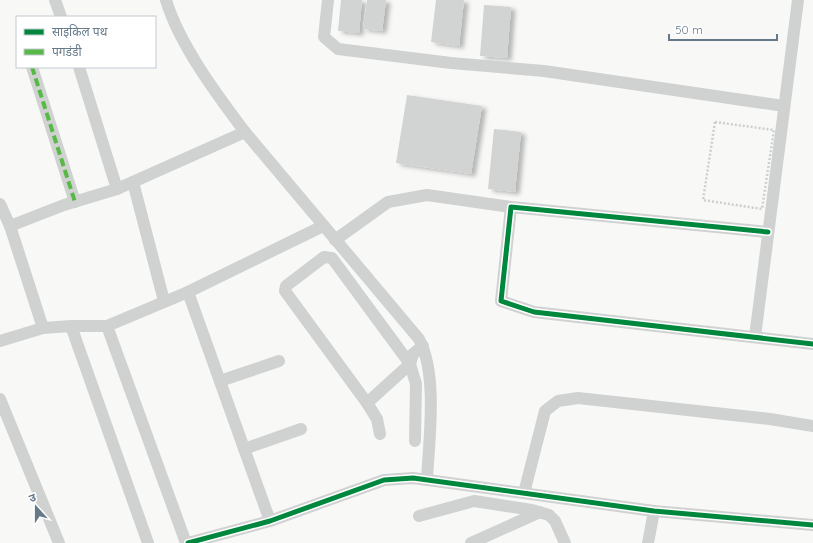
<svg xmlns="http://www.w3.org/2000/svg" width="813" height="543" font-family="Quicksand,'Noto Sans Devanagari',sans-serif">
<defs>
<filter id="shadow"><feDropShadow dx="4.5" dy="2.5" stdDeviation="2" flood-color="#0004"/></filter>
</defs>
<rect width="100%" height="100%" fill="#f8f8f7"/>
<g fill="#d2d3d3" filter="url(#shadow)">
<path d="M341,0H362L359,33L338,31Z"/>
<path d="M367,0H386L382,31L363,29Z"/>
<path d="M436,0H464L459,46L431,42Z"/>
<path d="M484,5L511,7L507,58L480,56Z"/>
<path d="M407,95L482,106L471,174L396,163Z"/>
<path d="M494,129L521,132L515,192L488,189Z"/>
</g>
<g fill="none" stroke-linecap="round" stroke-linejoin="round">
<path stroke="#cececf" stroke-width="2.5" stroke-dasharray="2 2" stroke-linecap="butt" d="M715,122L774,130L762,209L703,200Z"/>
<g stroke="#d0d2d2" stroke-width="12">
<path d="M55,0L61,17"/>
<path d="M166,0C179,44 217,95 245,132L419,339C438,374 429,440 427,479"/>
<path d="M328,0L324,37L338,49L451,63L544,71L784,106"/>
<path d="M32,67L75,202"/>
<path d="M79,67L117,189"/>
<path d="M133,182L164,301"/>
<path d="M0,204L10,226L43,328"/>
<path d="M10,226L64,205L117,189L245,132"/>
<path d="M768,232L511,207L501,301L534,312L813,344"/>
<path d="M335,240L388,202L427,195L511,207"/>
<path d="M188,292L270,521"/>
<path d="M71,326L148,543"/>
<path d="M107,326L186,543"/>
<path d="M755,337L798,0"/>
<path d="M0,341L43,328L71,326H107L188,292L323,226"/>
<path d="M220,381L279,361"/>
<path d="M0,399L59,543"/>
<path d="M367,403L410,364L413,354L423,346"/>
<path d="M380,434L377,419L367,403L285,291L286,286L324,257L332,258L410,364L416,384L415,441"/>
<path d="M244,449L301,429"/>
<path d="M524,493L545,411L558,401L578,398L770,419L813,426"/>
<path d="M419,516L474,501L532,510L549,515L555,521L565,543"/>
<path d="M188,543L270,521L384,480L413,478L654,511L813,525"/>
<path d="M471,543L540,512"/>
<path d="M648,543L654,511"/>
</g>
<path stroke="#58b947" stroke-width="4" stroke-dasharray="8 4" stroke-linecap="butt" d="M32,67L75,202"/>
<defs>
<g id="cycleway">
<path d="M768,232L511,207L501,301L534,312L813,344"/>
<path d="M188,543L270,521L384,480L413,478L654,511L813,525"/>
</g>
</defs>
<use href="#cycleway" stroke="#fff" stroke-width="8"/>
<use href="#cycleway" stroke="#00873e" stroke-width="5"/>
</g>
<rect x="16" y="16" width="140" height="52" fill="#ffffff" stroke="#c2c9d0"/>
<rect x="24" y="29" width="20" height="6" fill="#00873e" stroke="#c2c9d0"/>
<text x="52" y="36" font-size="12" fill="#667989">साइकिल पथ</text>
<rect x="24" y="49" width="20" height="6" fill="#58b947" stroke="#c2c9d0"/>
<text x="52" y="56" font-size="12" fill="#667989">पगडंडी</text>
<g transform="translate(36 507) rotate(339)" stroke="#ffffff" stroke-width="3" paint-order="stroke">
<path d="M0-3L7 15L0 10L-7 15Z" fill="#667989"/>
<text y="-6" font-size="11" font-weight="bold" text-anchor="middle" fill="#667989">उ</text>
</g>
<path d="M669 34v6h108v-6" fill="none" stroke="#667989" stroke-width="2"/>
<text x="675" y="34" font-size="12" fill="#667989" stroke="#ffffff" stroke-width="3" paint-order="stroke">50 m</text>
</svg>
